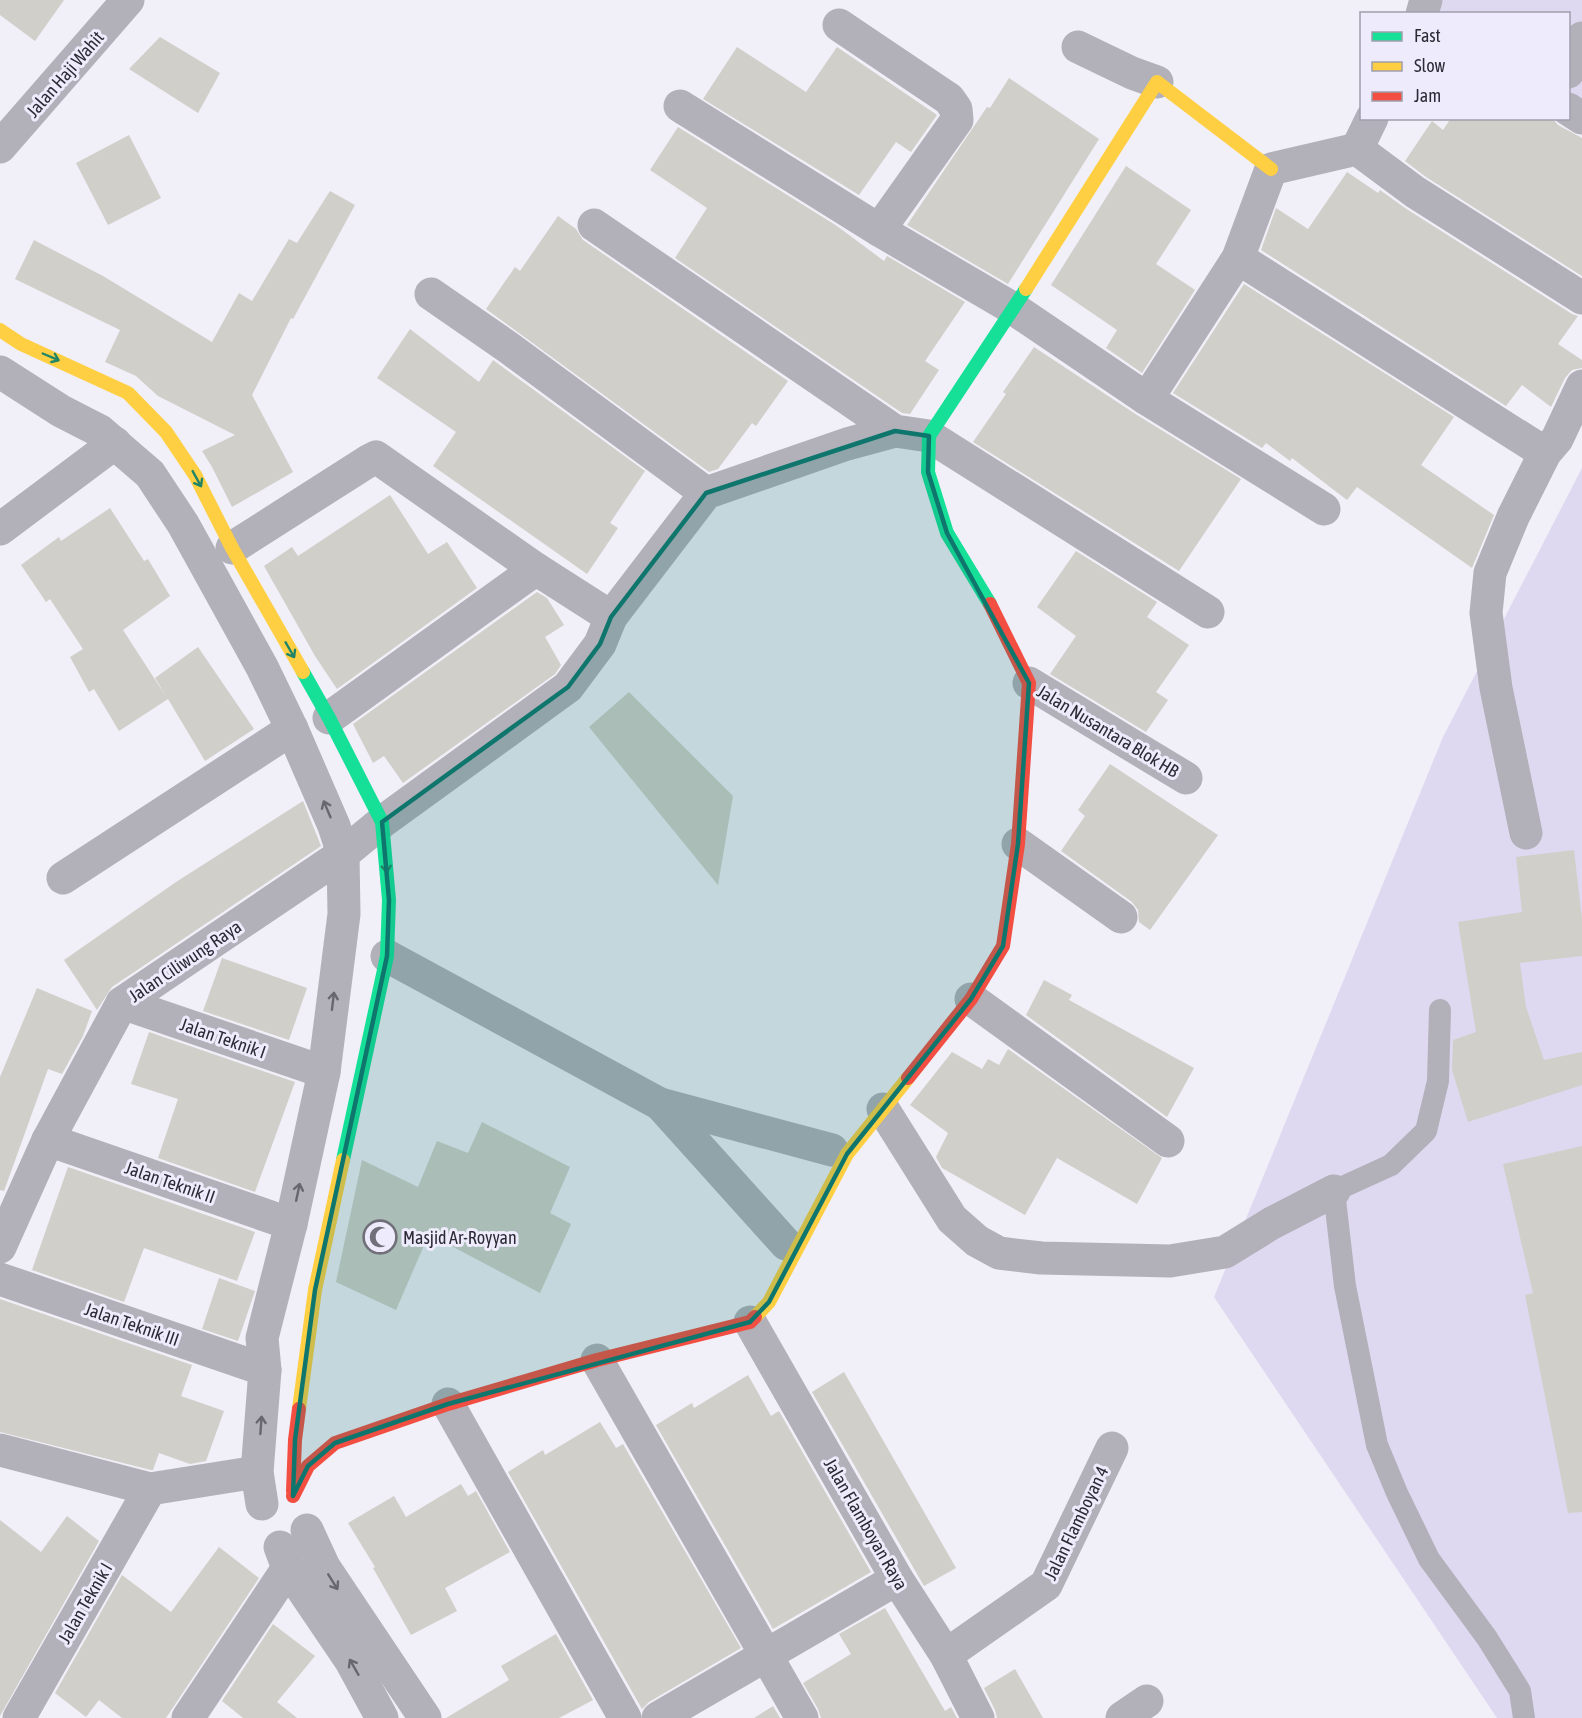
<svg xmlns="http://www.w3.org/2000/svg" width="1582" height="1718" font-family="'Asap Condensed',sans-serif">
<rect width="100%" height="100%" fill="#f1eff8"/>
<g fill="#ded9f0">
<path d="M1412,0H1582V116L1569,106L1568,14L1437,13Z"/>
<path d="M1582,468V1718H1497L1214,1297L1443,737Z"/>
</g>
<g fill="#d1cfc9">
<path d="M0,0H64L35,41L0,15Z"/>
<path d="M160,37L220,73L198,113L129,69Z"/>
<path d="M737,47L806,92L837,47L937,115L911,152L896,142L859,195L703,99Z"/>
<path d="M1009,78L1099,139L1008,284L907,225L987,107L990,108Z"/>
<path d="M1451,118H1552L1558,125L1582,138V276L1426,177L1405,161L1432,121L1443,130Z"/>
<path d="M678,127L837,226L884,261L887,256L965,302L925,361L939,370L910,414L902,413L675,258L707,208L650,170Z"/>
<path d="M129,135L161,198L108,225L76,163Z"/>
<path d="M1126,166L1191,210L1156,264L1195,290L1142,373L1106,348L1117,330L1051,285Z"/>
<path d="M1347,172L1378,193L1380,190L1405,208L1572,314L1578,316L1558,344L1582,360V368L1572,370L1565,378L1551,407L1522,385L1506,406L1261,250L1276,208L1308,229Z"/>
<path d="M330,191L355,205L293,319L291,318L252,395L293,472L232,507L212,467L202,451L235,435L158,396L136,376L105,362L120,330L15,279L34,240L103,276L212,342L239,293L252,301L289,239L297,243Z"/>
<path d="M558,216L576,229L583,240L788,381L756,426L752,423L718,469L709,472L486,309L515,267L520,271Z"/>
<path d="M1244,284L1454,417L1421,465L1494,515L1472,568L1357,487L1347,500L1292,458L1290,461L1266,443L1262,448L1173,393Z"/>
<path d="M410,329L479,382L493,360L645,471L610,523L618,528L587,574L433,466L456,432L377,378Z"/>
<path d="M1034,347L1137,415L1241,479L1179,571L973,442L1006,394L1003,392Z"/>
<path d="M390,495L428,554L447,542L477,588L337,689L315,656L264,566L292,547L298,556Z"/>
<path d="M110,508L144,561L148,559L170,596L123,630L167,698L155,678L198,647L254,729L205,761L168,699L119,731L94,689L89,692L70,657L83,649L50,599L46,602L21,565L59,537L61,541Z"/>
<path d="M1076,551L1157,602L1147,617L1189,645L1156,692L1168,700L1146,732L1050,674L1076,636L1037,607Z"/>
<path d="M537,592L547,598L564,625L545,637L561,665L555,674L403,783L384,756L373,763L353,724Z"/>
<path d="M629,692L733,796L718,885L589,727Z"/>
<path d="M1110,764L1218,835L1150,930L1139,922L1138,910L1132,902L1061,851L1085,816L1078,810Z"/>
<path d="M303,801L321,846L112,987L97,1010L64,960L176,882Z"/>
<path d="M1574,850L1582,919V956L1520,963L1526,1007L1544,1060L1582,1052V1085L1468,1122L1452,1070L1453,1040L1476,1032L1458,922L1522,912L1516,857Z"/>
<path d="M222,958L307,988L289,1040L203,1011Z"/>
<path d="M1044,980L1072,995L1069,1000L1194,1068L1167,1117L1026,1015Z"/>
<path d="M37,988L92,1011L83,1036L62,1074L48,1069L4,1191L0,1190V1077Z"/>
<path d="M149,1032L295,1082L255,1192L158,1158L178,1099L131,1084Z"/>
<path d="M1008,1049L1162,1158L1137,1204L1057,1158L1025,1215L942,1168L936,1157L948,1133L910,1105L952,1052L982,1069L988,1059L999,1065Z"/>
<path d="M482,1122L570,1167L550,1213L571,1224L540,1293L429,1234L396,1310L336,1282L362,1160L418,1187L437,1141L468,1153Z"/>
<path d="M1582,1146V1512L1568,1513L1525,1295L1533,1293L1503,1164Z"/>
<path d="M68,1167L255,1232L237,1281L144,1248L124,1302L32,1270Z"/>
<path d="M219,1278L255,1291L238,1341L202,1329Z"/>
<path d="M0,1299L192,1365L181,1396L224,1411L206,1461L190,1464L159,1453L153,1470H151L0,1432Z"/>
<path d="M844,1372L956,1568L924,1586L812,1392Z"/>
<path d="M748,1375L771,1416L779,1411L871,1572L773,1629L656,1425L692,1403L694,1408Z"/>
<path d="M600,1422L616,1448L623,1444L741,1648L649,1702L642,1709L508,1472L543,1450L545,1455Z"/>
<path d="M461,1484L468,1496L476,1491L510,1552L445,1588L457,1611L411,1635L373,1568L375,1567L348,1523L394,1496L406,1517Z"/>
<path d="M67,1516L99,1541L0,1716V1520L41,1552Z"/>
<path d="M219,1547L259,1578L166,1718H122L99,1700L86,1717L55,1693L122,1575L171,1612Z"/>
<path d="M885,1608L945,1711L951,1707L957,1718H821L818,1709L803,1683L851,1654L839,1634Z"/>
<path d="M273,1624L315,1656L277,1702L297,1718H243L222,1701Z"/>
<path d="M556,1634L593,1700L559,1718H446L509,1680L501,1666Z"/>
<path d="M1015,1669L1043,1718H997L995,1710L984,1688Z"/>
<path d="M773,1706L780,1718H754Z"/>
</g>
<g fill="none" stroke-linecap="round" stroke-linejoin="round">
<path stroke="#b2b0b8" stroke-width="22" d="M1440,1010L1438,1081L1426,1131L1391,1165L1334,1191L1345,1286L1377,1445L1397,1493L1429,1559L1487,1638L1520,1691L1524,1718"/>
<g stroke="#b2b0b8" stroke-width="33">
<path d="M1422,14L1426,0"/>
<path d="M839,25L949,99L956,109L957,120L879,230"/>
<path d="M1078,47L1132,73L1157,82"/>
<path d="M1568,72L1582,38"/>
<path d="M680,106L879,230L1014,309L1147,399L1324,509"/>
<path d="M1568,109L1582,118"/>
<path d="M0,147L128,0"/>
<path d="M1357,149L1372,118"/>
<path d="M594,225L895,431L929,436L1208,612"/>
<path d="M1238,258L1545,453"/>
<path d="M431,294L509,348L706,493"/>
<path d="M0,372L61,411L100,431L150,474L183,524L262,667L292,729L334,826L343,854L344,914L324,1072L291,1224L262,1338L265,1370L257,1472L262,1504"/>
<path d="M1147,399L1238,258L1271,169L1357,149L1415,192L1582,298"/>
<path d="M0,529L115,443"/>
<path d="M232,548L370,460L376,457L536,569"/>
<path d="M1029,683L1186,778"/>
<path d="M329,718L536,569L611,617"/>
<path d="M1526,833L1496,688L1486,613L1490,573L1513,517L1545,453L1557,439L1582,386"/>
<path d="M1018,844L1121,917"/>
<path d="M63,878L292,729"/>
<path d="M387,956L660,1104L832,1150"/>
<path d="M971,999L1168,1141"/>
<path d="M122,1003L324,1072"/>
<path d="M660,1104L786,1244"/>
<path d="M883,1109L952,1219L977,1241L999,1253L1041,1258L1170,1261L1225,1252L1272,1223L1334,1191"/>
<path d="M48,1140L291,1224"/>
<path d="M0,1247L48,1140L122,1003L343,854L382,822L568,687L600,644L611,617L706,493L847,444L895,431"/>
<path d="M0,1279L265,1370"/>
<path d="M750,1322L897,1579L946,1655L978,1718"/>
<path d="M597,1360L802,1718"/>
<path d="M448,1404L625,1718"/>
<path d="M0,1450L150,1489L257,1472"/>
<path d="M307,1530L324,1567L425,1718"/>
<path d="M280,1547L288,1568L351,1661L382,1718"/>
<path d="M946,1655L1046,1585L1112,1448"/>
<path d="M19,1718L150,1489"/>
<path d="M188,1718L288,1568"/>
<path d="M658,1718L897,1579"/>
<path d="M1122,1718L1147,1701"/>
</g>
<g stroke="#16e098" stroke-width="14">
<path d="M990,604L947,533L928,472L929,436L1026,289"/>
<path d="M303,672L329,718L382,822L389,900L387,956L343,1160"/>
</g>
<g stroke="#ffcf43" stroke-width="14">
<path d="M1026,289L1157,82L1271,169"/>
<path d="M0,330L21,344L128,393L166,432L195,475L232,548L303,672"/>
<path d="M755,1317L769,1302L847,1154L908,1078"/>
<path d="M299,1409L315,1290L343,1160"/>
</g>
<g stroke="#f24e42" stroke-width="14">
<path d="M908,1078L971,999L1003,946L1018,844L1029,683L990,604"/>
<path d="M293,1491L295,1440L299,1409"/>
<path d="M293,1496L308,1466L335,1443L448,1404L597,1360L750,1322L755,1317"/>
</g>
</g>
<defs><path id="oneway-shaft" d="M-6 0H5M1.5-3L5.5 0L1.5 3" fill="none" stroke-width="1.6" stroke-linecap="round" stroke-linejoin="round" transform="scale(1.5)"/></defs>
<g stroke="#218566">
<use href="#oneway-shaft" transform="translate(51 357) rotate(23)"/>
<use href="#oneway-shaft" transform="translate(197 479) rotate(61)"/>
<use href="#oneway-shaft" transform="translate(290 650) rotate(60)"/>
<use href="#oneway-shaft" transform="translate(386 864) rotate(85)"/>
</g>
<g stroke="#68666f">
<use href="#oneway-shaft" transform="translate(327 809) rotate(-113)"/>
<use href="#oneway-shaft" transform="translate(333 1001) rotate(-83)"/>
<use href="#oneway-shaft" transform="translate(298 1192) rotate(-78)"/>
<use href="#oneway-shaft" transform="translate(261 1425) rotate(-86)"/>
<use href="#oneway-shaft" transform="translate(333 1582) rotate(58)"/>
<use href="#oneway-shaft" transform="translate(354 1667) rotate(-120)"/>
</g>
<path fill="#0f766e" fill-opacity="0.2" stroke="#0f766e" stroke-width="4.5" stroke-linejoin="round" d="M895,431L929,436L928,472L947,533L1029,683L1018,844L1003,946L971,999L847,1154L769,1302L750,1322L448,1404L335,1443L308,1466L293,1496L295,1440L315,1290L387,956L389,900L382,822L568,687L600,644L611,617L706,493Z"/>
<defs>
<symbol id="mosque-ring" viewBox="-11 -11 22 22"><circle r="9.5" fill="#eeebfc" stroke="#716f79" stroke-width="1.5"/><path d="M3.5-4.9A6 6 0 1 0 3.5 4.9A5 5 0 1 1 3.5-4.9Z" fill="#716f79"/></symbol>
</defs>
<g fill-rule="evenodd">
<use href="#mosque-ring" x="361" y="1218" width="38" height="38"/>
</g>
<g text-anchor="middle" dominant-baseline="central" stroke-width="6" stroke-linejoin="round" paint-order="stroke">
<g font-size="18" fill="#2c2a34" stroke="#eeebfc">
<text transform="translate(65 74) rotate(-49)">Jalan Haji Wahit</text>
<text transform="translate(1108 731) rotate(31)">Jalan Nusantara Blok HB</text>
<text transform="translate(185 961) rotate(-34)">Jalan Ciliwung Raya</text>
<text transform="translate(223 1038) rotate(19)">Jalan Teknik I</text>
<text transform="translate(170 1182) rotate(19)">Jalan Teknik II</text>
<text transform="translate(132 1324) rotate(19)">Jalan Teknik III</text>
<text transform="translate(1076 1523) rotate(-64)">Jalan Flamboyan 4</text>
<text transform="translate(866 1524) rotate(60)">Jalan Flamboyan Raya</text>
<text transform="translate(85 1603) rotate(-60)">Jalan Teknik I</text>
</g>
<g font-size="18" fill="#2c2a34" stroke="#eeebfc" text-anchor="start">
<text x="403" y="1237">Masjid Ar-Royyan</text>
</g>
</g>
<rect x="1360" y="12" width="210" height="108" fill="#eeebfc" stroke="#a09eac" stroke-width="1.5"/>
<rect x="1372" y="32" width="30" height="9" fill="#16e098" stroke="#a09eac" stroke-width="1.5"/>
<text x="1414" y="42" font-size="18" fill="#2c2a34">Fast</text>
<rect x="1372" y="62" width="30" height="9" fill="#ffcf43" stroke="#a09eac" stroke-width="1.5"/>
<text x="1414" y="72" font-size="18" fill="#2c2a34">Slow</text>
<rect x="1372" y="92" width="30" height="9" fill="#f24e42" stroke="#a09eac" stroke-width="1.5"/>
<text x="1414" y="102" font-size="18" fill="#2c2a34">Jam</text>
</svg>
